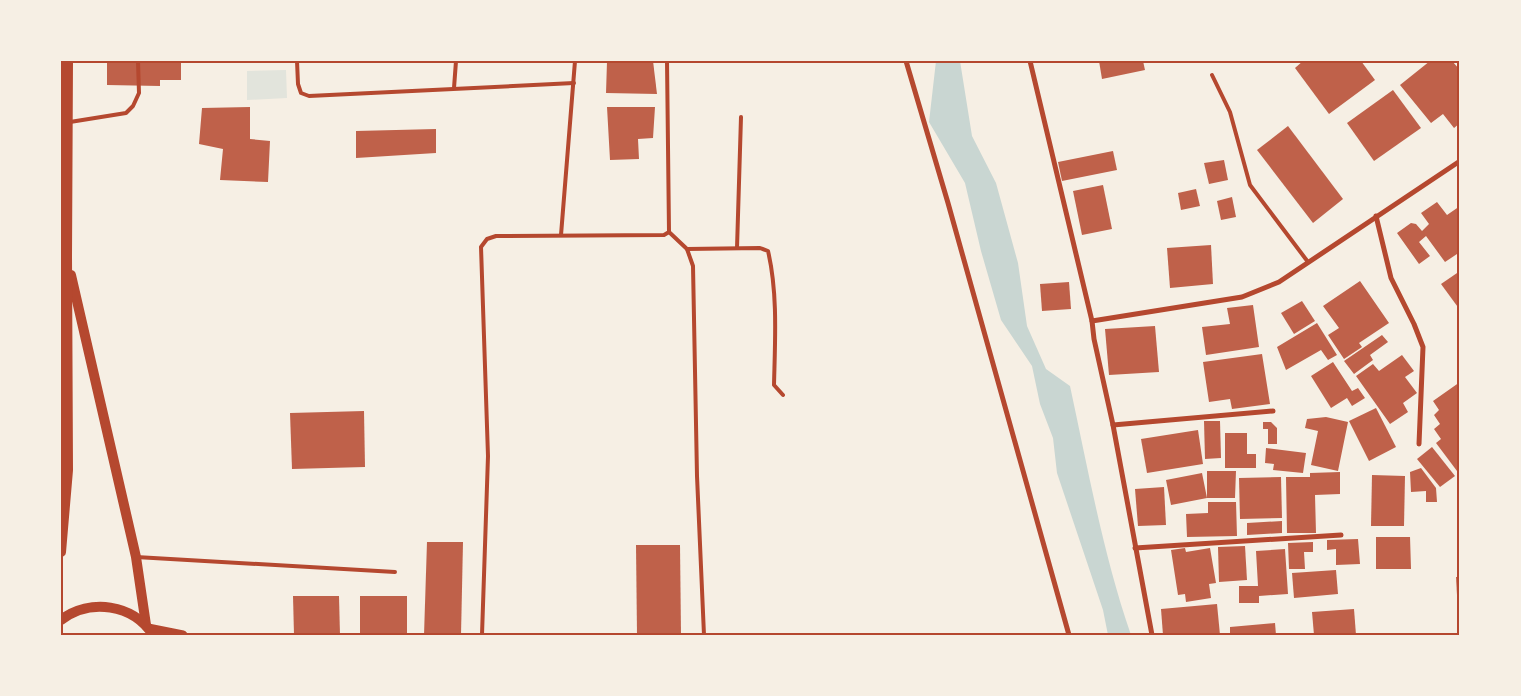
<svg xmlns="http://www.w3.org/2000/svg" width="1521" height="696" font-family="Bitter,serif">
<rect width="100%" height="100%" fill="#f6efe4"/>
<path fill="#e2e4dc" d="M286,70L287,98L247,100V71Z"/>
<path fill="#c9d6d2" d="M936,61H960L972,136L996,183L1018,263L1027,326L1046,369L1070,386C1088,469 1103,554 1131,635H1108L1103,610L1057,473L1053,438L1040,404L1032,366L1001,320L981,251L965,183L929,122Z"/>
<g fill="#bf614a">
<path d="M107,61H181V80H160V86L107,85Z"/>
<path d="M607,61H653L657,94L606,93Z"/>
<path d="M1099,61H1143L1145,70L1102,79Z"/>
<path d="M1303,61H1361L1375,80L1329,114L1295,68Z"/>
<path d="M1430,61H1452L1460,70V123L1454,128L1443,114L1431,123L1400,85Z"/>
<path d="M1393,90L1421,128L1374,161L1347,123Z"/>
<path d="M250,107V139L270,141L268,182L220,180L223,149L199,144L202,108Z"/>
<path d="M607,107H655L653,138L638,139L639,159L610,160Z"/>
<path d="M1288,126L1343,199L1313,223L1257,150Z"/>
<path d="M436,129V153L356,158V131Z"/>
<path d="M1113,151L1117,170L1062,181L1058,162Z"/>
<path d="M1224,160L1228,180L1209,184L1204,163Z"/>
<path d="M1103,185L1112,229L1082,235L1073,191Z"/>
<path d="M1196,189L1200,206L1181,210L1178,193Z"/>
<path d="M1232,197L1236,217L1221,220L1217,201Z"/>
<path d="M1437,202L1447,215L1460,206V252L1445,262L1426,236L1419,242L1430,256L1419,264L1397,233L1411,223L1416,224L1422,231L1429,224L1421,213Z"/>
<path d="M1211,245L1213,284L1170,288L1167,248Z"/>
<path d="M1460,271V310L1441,284Z"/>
<path d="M1360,281L1389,323L1359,343L1362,347L1344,359L1328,335L1339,328L1323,306Z"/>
<path d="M1069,282L1071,309L1042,311L1040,284Z"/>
<path d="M1302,301L1315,321L1294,334L1281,313Z"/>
<path d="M1253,305L1259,347L1206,355L1202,327L1230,324L1227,308Z"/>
<path d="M1317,323L1337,355L1328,360L1321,350L1286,370L1277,347Z"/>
<path d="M1155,326L1159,372L1109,375L1105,329Z"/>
<path d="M1382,335L1388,342L1370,355L1373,360L1354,374L1344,361Z"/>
<path d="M1262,354L1270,404L1232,409L1230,399L1209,402L1203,362Z"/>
<path d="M1402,355L1414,371L1405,377L1417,393L1403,403L1408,412L1390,424L1356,376L1373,364L1379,371Z"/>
<path d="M1333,362L1352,391L1358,388L1365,398L1352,406L1347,398L1331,408L1311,376Z"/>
<path d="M1460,382V475L1436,443L1441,439L1434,429L1440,424L1434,415L1439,410L1433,401Z"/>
<path d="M1376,408L1396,447L1369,461L1349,421Z"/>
<path d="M364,411L365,467L292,469L290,413Z"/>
<path d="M1326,417L1348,422L1338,471L1311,465L1318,431L1305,428L1307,419Z"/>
<path d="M1204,421H1220L1221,458L1205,459Z"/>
<path d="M1263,422H1271L1277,428V444H1268V429H1263Z"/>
<path d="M1198,430L1203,464L1147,473L1141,439Z"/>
<path d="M1225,433H1247V454H1256V468H1225Z"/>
<path d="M1432,447L1455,476L1440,487L1417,459Z"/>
<path d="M1266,448L1306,453L1303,473L1273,470L1274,464L1265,463Z"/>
<path d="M1421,468L1436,488L1437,502H1426V491L1411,492L1410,472Z"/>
<path d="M1207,471H1236L1235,498H1207L1171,505L1166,480L1202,473L1207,498Z"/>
<path d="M1340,472V494L1315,495L1316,533H1287L1286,477H1310V473Z"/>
<path d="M1372,475L1405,476L1404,526H1371Z"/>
<path d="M1281,477L1282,518L1240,519L1239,478Z"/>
<path d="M1164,487L1166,525L1138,526L1135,489Z"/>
<path d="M1208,502H1236L1237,536L1187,537L1186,514L1208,513Z"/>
<path d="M1282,521V533L1247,535V523Z"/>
<path d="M1376,537H1410L1411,569H1376Z"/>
<path d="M1358,539L1360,564L1336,565V549L1327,550V540Z"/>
<path d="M427,542H463L461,635H424Z"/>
<path d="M1313,542V552H1304L1305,569H1289L1288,543Z"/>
<path d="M636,545H680L681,635H637Z"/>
<path d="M1245,546L1247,580L1219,582L1218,547Z"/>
<path d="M1185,548L1186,552L1210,548L1216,583L1209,584L1211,598L1186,602L1185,594L1178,595L1171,550Z"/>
<path d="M1285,549L1288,594L1259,596V603H1239V586H1258L1256,551Z"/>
<path d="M1336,570L1338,594L1294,598L1292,573Z"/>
<path d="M1456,577H1460V614H1458Z"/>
<path d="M293,596H339L340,635H294Z"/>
<rect x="360" y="596" width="47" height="39"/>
<path d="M1217,604L1220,635H1163L1161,609Z"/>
<path d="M1354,609L1356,635H1314L1312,612Z"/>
<path d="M1275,623L1276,635H1230V627Z"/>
</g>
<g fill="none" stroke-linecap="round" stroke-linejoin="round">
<g stroke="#b5482f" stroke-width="4">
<path d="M297,61L298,84L301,93L309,96L574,83"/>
<path d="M667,61L669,232L687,249L693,266L697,476L704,635"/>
<path d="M1212,75L1230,112L1250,185L1308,262"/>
<path d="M454,88L456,61"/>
<path d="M70,122L126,113L133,106L139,93L138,61"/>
<path d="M561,235L575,61"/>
<path d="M737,248L741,117"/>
<path d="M687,249L760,248L768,251C778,293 775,342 774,385L783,395"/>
<path d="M136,557L395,572"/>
<path d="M482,635L488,456L481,247L487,239L496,236L664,235L669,232"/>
</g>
<g stroke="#b5482f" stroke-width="5">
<path d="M906,61L948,203L1069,635"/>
<path d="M1030,61L1092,321L1094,339L1113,425L1152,635"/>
<path d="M1376,216L1391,278L1414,324L1423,347L1419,444"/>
<path d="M1092,321L1242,297L1279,282L1460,161"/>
<path d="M1113,425L1273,411"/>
<path d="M1135,548L1341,535"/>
</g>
<path stroke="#b5482f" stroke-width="9" d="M148,628L183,635"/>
<g stroke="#b5482f" stroke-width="10">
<path d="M71,275L136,557L146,625"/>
<path d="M61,552L68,470L67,256L68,61"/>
<path d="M61,620C90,598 133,604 153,635"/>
</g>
</g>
<rect width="1521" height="696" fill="none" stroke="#f6efe4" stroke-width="125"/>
<rect x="62" y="62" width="1396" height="572" fill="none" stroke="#b5482f" stroke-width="2"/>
</svg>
